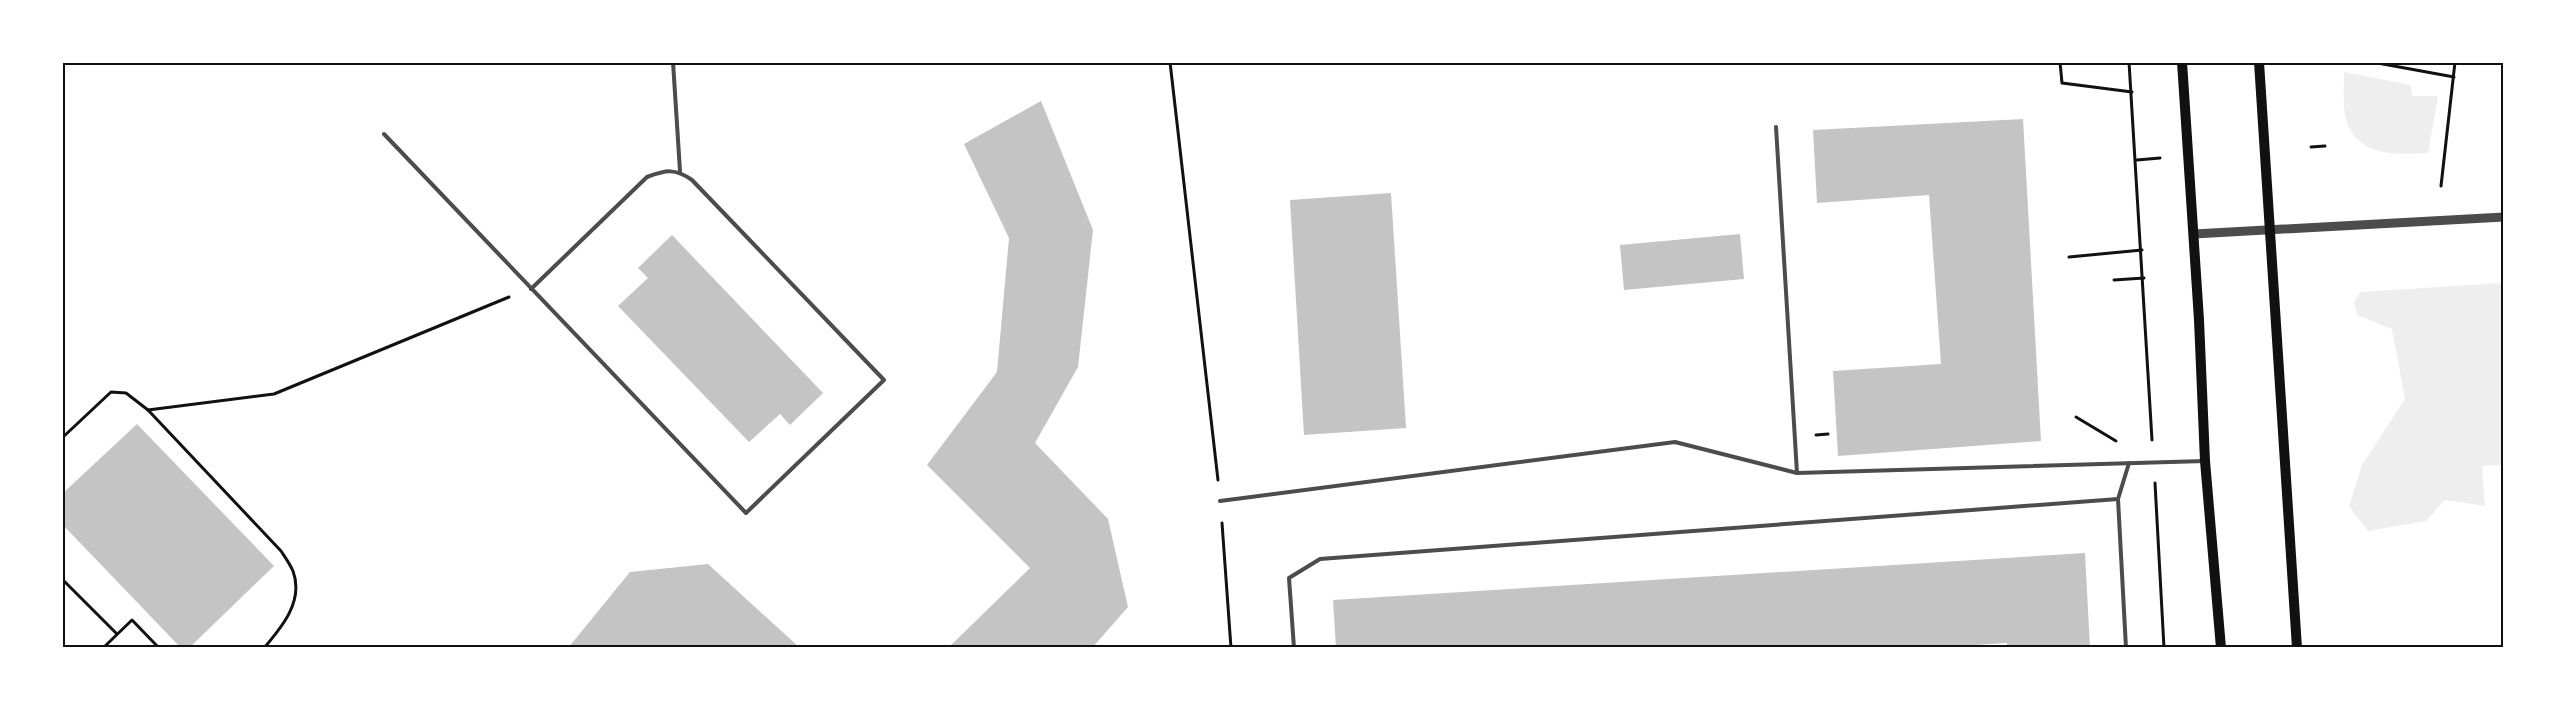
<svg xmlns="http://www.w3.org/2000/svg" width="2566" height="710" font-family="'Alegreya Sans',sans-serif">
<rect width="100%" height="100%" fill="#fff"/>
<g fill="#eee">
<path d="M2344,72L2411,85L2412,96H2438L2428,153C2395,155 2354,157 2345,115C2343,101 2344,85 2344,72Z"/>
<path d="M2503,283V465L2482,466L2485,506L2445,500L2426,521L2368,531L2349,506L2362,465L2405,399L2392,329L2357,315L2354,302L2360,292Z"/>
</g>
<g fill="#c4c4c4">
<path d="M1041,101L1093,230L1078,367L1035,443L1108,519L1128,607L1092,648H948L1030,568L927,465L997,372L1009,238L964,144Z"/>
<path d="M2023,119L2041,441L1838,456L1833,371L1941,364L1929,195L1817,203L1813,130Z"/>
<path d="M1391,193L1406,428L1304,435L1290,200Z"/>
<path d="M1740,234L1744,279L1624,290L1620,245Z"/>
<path d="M672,235L823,393L790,425L780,414L749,442L618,306L648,278L638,268Z"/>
<path d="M137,424L274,566L189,648H181L62,524V494Z"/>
<path d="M2085,553L2090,648H2007V643L1928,648H1336L1333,600Z"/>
<path d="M708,564L800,648H568L630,572Z"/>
</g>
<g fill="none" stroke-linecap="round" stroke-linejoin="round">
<g stroke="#111" stroke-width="3">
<path d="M981,62H987"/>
<path d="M1170,62L1218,480"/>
<path d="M2060,62L2062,83L2132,92"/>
<path d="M2129,62L2152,440"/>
<path d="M2372,62L2454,77"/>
<path d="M2311,147L2325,146"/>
<path d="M2137,160L2160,158"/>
<path d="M2441,186L2455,62"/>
<path d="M2069,257L2142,250"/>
<path d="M2114,280L2144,278"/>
<path d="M148,410L274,394L509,297"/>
<path d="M2076,417L2116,441"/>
<path d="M1816,435L1828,434"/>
<path d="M62,438L111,392L126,393L148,410L281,551C285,557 290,564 293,571C304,601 282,627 264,648"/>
<path d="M2155,483L2164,648"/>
<path d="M1222,523L1231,648"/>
<path d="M62,579L117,634"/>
<path d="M103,648L132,620L159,648"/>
</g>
<g stroke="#4c4c4c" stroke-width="4">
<path d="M673,62L680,171"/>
<path d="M1776,127L1797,473"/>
<path d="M384,134L746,513L884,380L692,180C675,168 666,170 647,177L531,289"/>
<path d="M2118,499L2126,648"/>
<path d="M1220,501L1675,442L1797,473L2205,461"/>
<path d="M1294,648L1289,578L1320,559L2118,499L2129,463"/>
</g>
<path stroke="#4c4c4c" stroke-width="9" d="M2194,234L2504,217"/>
<g stroke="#111" stroke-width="10">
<path d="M2182,62L2199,320L2205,461L2221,648"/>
<path d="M2259,62L2297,648"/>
</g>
</g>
<rect width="2566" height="710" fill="none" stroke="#ffffff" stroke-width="128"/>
<rect x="64" y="64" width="2438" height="582" fill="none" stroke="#111" stroke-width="2"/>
</svg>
